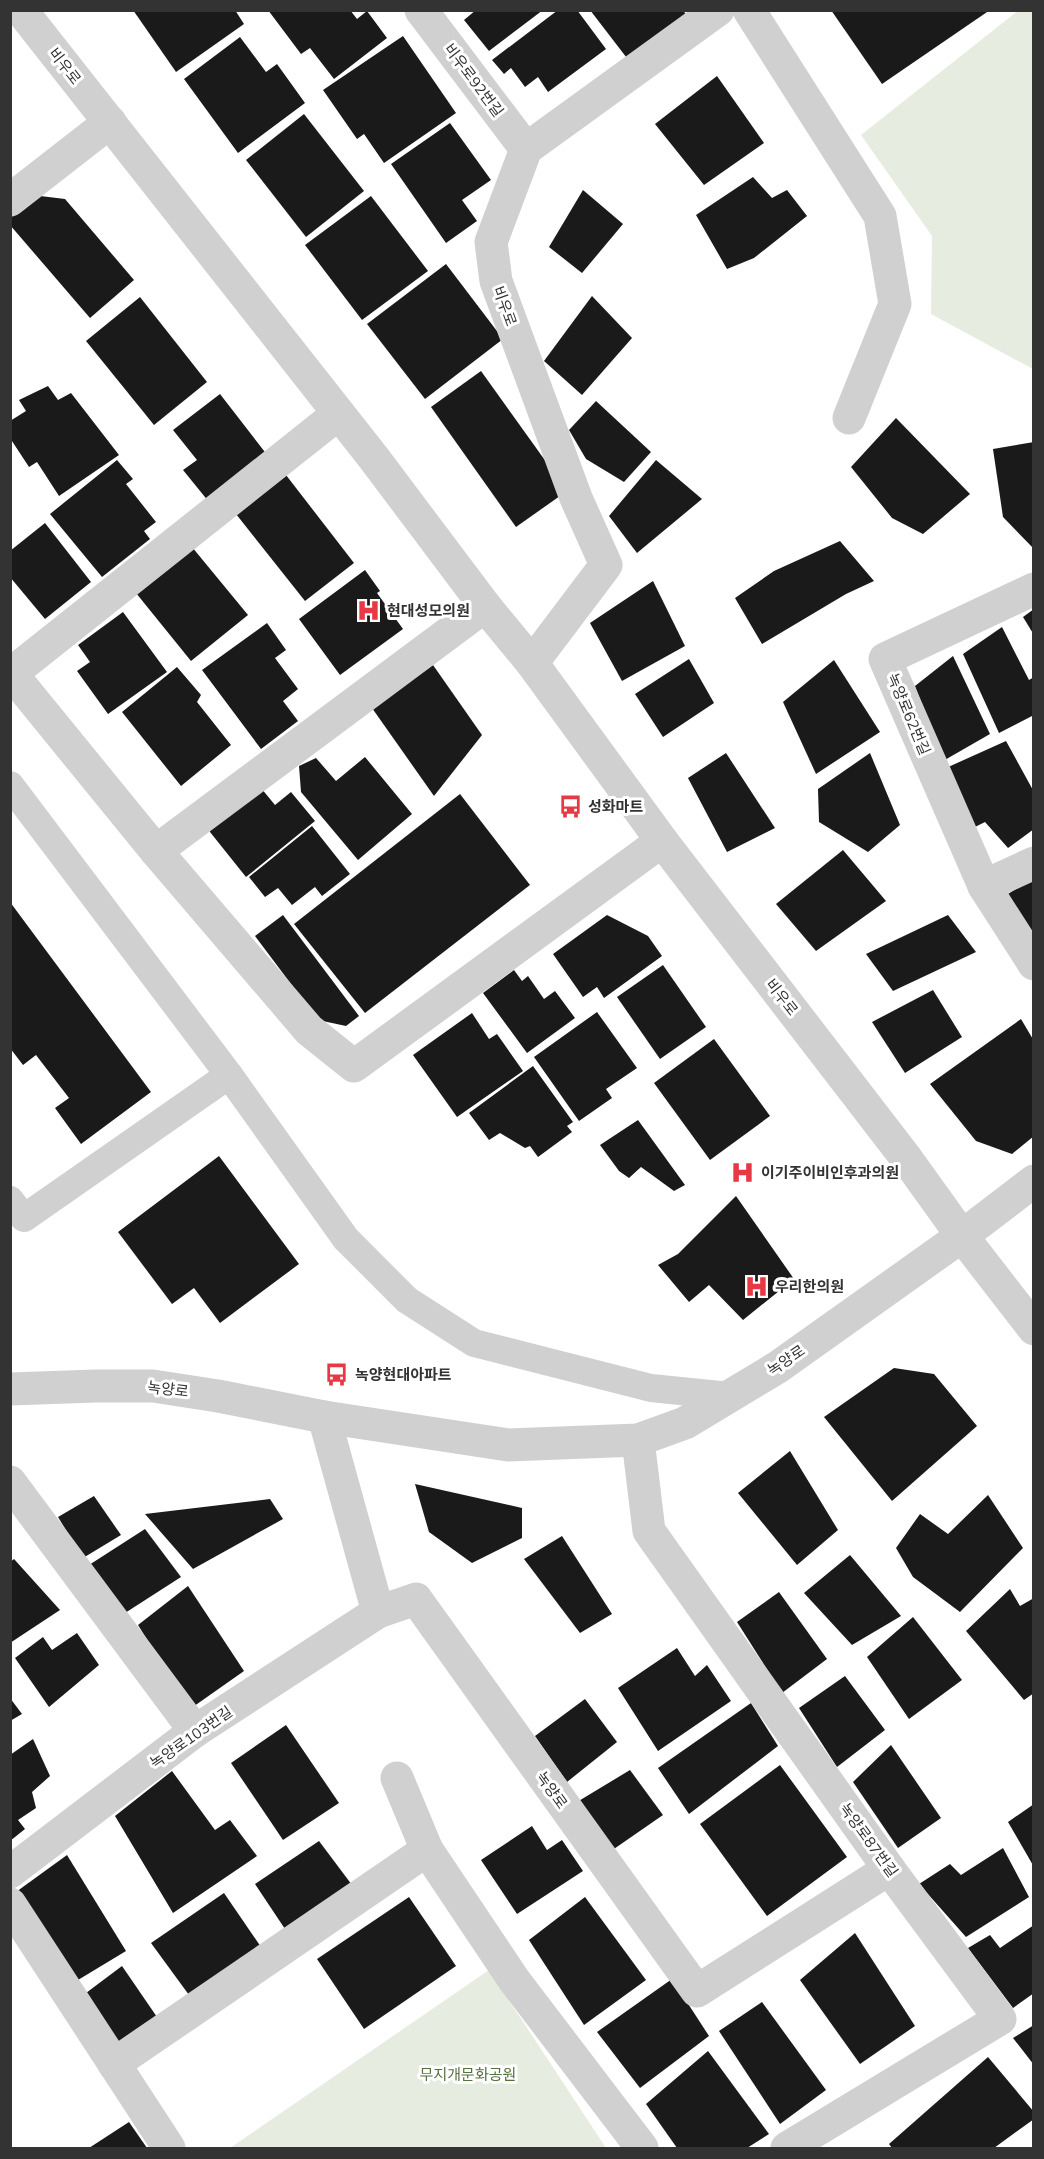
<svg xmlns="http://www.w3.org/2000/svg" width="1044" height="2159" font-family="Mulish,'Noto Sans KR',sans-serif">
<rect width="100%" height="100%" fill="#fff"/>
<g fill="#e6ecdf">
<path d="M1019,10L1034,11L1033,369L931,314L932,236L861,135Z"/>
<path d="M489,1970L606,2148H230Z"/>
</g>
<g fill="#1a1a1a">
<path d="M133,10H235L244,24L176,72Z"/>
<path d="M268,10H350L357,19L367,11L387,38L334,79L310,48L301,54Z"/>
<path d="M476,10H543L489,51L464,20Z"/>
<path d="M558,10H577L606,49L548,92L538,77L525,87L511,68L504,74L492,60Z"/>
<path d="M590,10H683L691,22L633,66Z"/>
<path d="M831,10H990L882,84Z"/>
<path d="M403,36L456,113L384,163L364,134L357,139L323,90Z"/>
<path d="M240,37L266,72L277,64L305,103L238,153L184,79Z"/>
<path d="M717,76L764,143L704,185L655,124Z"/>
<path d="M304,114L364,191L306,237L246,160Z"/>
<path d="M450,123L491,180L462,200L477,221L446,243L391,164Z"/>
<path d="M753,177L772,198L787,190L807,216L754,258L727,269L696,215Z"/>
<path d="M583,190L623,224L582,273L549,247Z"/>
<path d="M32,195L65,199L134,280L90,318L10,225V213Z"/>
<path d="M371,196L428,271L362,320L305,245Z"/>
<path d="M446,264L503,339L425,399L367,324Z"/>
<path d="M592,296L632,338L582,395L544,361Z"/>
<path d="M140,297L207,382L154,425L86,341Z"/>
<path d="M481,371L567,491L516,527L431,407Z"/>
<path d="M48,386L58,400L71,393L119,455L59,496L37,462L29,467L10,438V421L26,411L19,400Z"/>
<path d="M220,394L268,456L209,502L183,470L197,460L173,430Z"/>
<path d="M596,401L651,452L624,482L586,459L569,430Z"/>
<path d="M896,418L970,494L923,534L892,518L851,467Z"/>
<path d="M1034,442V549L1003,517L993,449Z"/>
<path d="M117,460L133,479L126,484L156,522L144,531L150,539L102,577L50,514Z"/>
<path d="M656,460L702,499L637,553L609,516Z"/>
<path d="M286,475L354,563L305,601L236,514Z"/>
<path d="M45,523L91,582L45,619L10,577V551Z"/>
<path d="M840,541L874,581L846,594L762,644L735,598L774,571Z"/>
<path d="M192,547L248,615L191,661L136,593Z"/>
<path d="M365,570L380,591L377,593L403,629L340,675L299,619Z"/>
<path d="M653,581L685,646L622,681L590,623Z"/>
<path d="M1034,609V635L1023,617Z"/>
<path d="M123,612L167,672L108,714L77,671L90,662L78,645Z"/>
<path d="M267,623L286,650L275,658L298,689L283,701L298,721L261,749L202,670Z"/>
<path d="M1002,627L1029,680L1034,677V715L999,733L963,654Z"/>
<path d="M953,656L990,734L943,761L915,686Z"/>
<path d="M689,659L714,703L663,737L635,694Z"/>
<path d="M834,660L880,732L816,774L783,702Z"/>
<path d="M433,665L482,735L434,796L372,708Z"/>
<path d="M177,667L201,695L197,702L231,745L181,786L122,712Z"/>
<path d="M1006,741L1034,792V829L1008,848L985,822L969,830L946,768Z"/>
<path d="M726,753L775,828L727,852L688,778Z"/>
<path d="M870,753L900,825L868,852L819,822L818,789Z"/>
<path d="M365,757L412,814L358,860L301,792L299,766L316,758L336,781Z"/>
<path d="M261,788L275,805L291,792L315,821L246,877L210,832L208,820Z"/>
<path d="M460,794L530,885L365,1013L294,924Z"/>
<path d="M312,826L350,874L322,896L315,887L292,905L278,888L265,897L249,877Z"/>
<path d="M843,850L886,901L816,951L776,904Z"/>
<path d="M1034,878V940L1003,897Z"/>
<path d="M10,902L151,1092L81,1144L55,1108L69,1098L36,1055L23,1065L10,1048Z"/>
<path d="M283,915L359,1016L346,1026L318,1020L255,936Z"/>
<path d="M607,915L648,936L662,956L604,998L597,987L583,997L553,954Z"/>
<path d="M948,915L976,952L893,991L866,954Z"/>
<path d="M663,965L706,1027L660,1059L617,997Z"/>
<path d="M514,970L522,981L528,976L544,999L555,991L575,1018L527,1053L483,993Z"/>
<path d="M933,990L962,1037L905,1073L872,1022Z"/>
<path d="M597,1012L637,1068L606,1089L612,1098L579,1121L534,1057Z"/>
<path d="M472,1013L489,1039L497,1034L523,1071L457,1117L413,1055Z"/>
<path d="M1021,1019L1034,1041V1136L1012,1154L976,1141L930,1084Z"/>
<path d="M714,1039L770,1116L710,1160L654,1083Z"/>
<path d="M533,1066L573,1122L567,1126L572,1132L538,1157L530,1146L525,1148L500,1133L489,1140L469,1113Z"/>
<path d="M638,1120L685,1185L674,1191L641,1167L629,1178L619,1171L600,1145Z"/>
<path d="M219,1156L299,1264L220,1323L194,1288L172,1304L118,1232Z"/>
<path d="M736,1196L794,1279L743,1320L709,1285L689,1302L658,1265L678,1254Z"/>
<path d="M894,1368L934,1374L977,1426L892,1501L824,1417Z"/>
<path d="M790,1451L838,1530L797,1565L738,1493Z"/>
<path d="M415,1484L522,1508V1538L472,1563L429,1532Z"/>
<path d="M988,1495L1023,1548L960,1612L913,1577L896,1548L920,1514L948,1534Z"/>
<path d="M94,1496L121,1535L83,1558L58,1517Z"/>
<path d="M270,1499L283,1519L193,1569L145,1514Z"/>
<path d="M145,1529L181,1577L125,1613L89,1565Z"/>
<path d="M562,1536L612,1614L580,1633L524,1559Z"/>
<path d="M850,1555L901,1616L852,1645L804,1593Z"/>
<path d="M14,1559L60,1610L10,1643V1562Z"/>
<path d="M188,1586L244,1671L190,1709L138,1625Z"/>
<path d="M1010,1589L1020,1606L1034,1598V1693L1024,1700L966,1631Z"/>
<path d="M779,1592L827,1659L782,1693L737,1622Z"/>
<path d="M913,1617L962,1680L909,1719L867,1657Z"/>
<path d="M77,1633L99,1665L49,1707L15,1658L43,1637L52,1650Z"/>
<path d="M677,1648L695,1676L707,1665L731,1701L658,1751L618,1688Z"/>
<path d="M845,1676L885,1730L837,1767L799,1708Z"/>
<path d="M10,1698L22,1714L10,1721Z"/>
<path d="M585,1699L617,1742L567,1782L535,1736Z"/>
<path d="M751,1703L778,1746L689,1814L658,1768Z"/>
<path d="M286,1725L339,1803L283,1840L231,1763Z"/>
<path d="M33,1739L50,1776L32,1792L36,1808L18,1820L25,1829L10,1841V1755Z"/>
<path d="M891,1745L941,1818L898,1848L853,1782Z"/>
<path d="M780,1765L847,1857L767,1916L700,1824Z"/>
<path d="M630,1770L663,1815L611,1851L577,1802Z"/>
<path d="M172,1771L215,1830L230,1820L257,1856L173,1913L115,1816Z"/>
<path d="M1034,1804V1867L1008,1822Z"/>
<path d="M532,1826L547,1850L562,1840L583,1871L517,1914L481,1860Z"/>
<path d="M319,1841L352,1885L285,1929L255,1884Z"/>
<path d="M1003,1848L1029,1897L966,1937L919,1884L950,1864L961,1875Z"/>
<path d="M67,1855L126,1951L73,1983L16,1892Z"/>
<path d="M224,1893L261,1947L189,1995L151,1943Z"/>
<path d="M409,1897L456,1966L364,2029L317,1959Z"/>
<path d="M585,1897L646,1980L584,2025L529,1940Z"/>
<path d="M1034,1925V1993L1013,2008L968,1948L990,1935L1000,1948Z"/>
<path d="M855,1933L915,2026L860,2064L800,1980Z"/>
<path d="M122,1966L157,2017L117,2048L86,1993Z"/>
<path d="M672,1979L709,2036L640,2088L597,2032Z"/>
<path d="M762,2002L826,2090L780,2124L719,2031Z"/>
<path d="M1034,2025V2065L1013,2038Z"/>
<path d="M708,2051L769,2134L747,2148H677L646,2104Z"/>
<path d="M988,2057L1034,2112V2119L994,2148H892L889,2144Z"/>
<path d="M129,2122L147,2148H89Z"/>
</g>
<g fill="none" stroke-linecap="round" stroke-linejoin="round">
<g stroke="#d0d0d0" stroke-width="28">
<path d="M10,785L229,1075L346,1239L407,1300L474,1343L651,1388L730,1396"/>
<path d="M10,1200L24,1218L229,1075"/>
</g>
<g stroke="#d0d0d0" stroke-width="33">
<path d="M21,10L373,457L485,606L532,663L662,841L906,1158L962,1236L1034,1329"/>
<path d="M421,10L526,149"/>
<path d="M749,10L880,216L895,304L849,418"/>
<path d="M10,200L110,122"/>
<path d="M1034,589L885,659L984,886L1034,964"/>
<path d="M532,663L606,565L576,498L496,281L491,242L526,149L718,10"/>
<path d="M10,672L156,851L309,1030L354,1066L662,841"/>
<path d="M12,673L338,414"/>
<path d="M156,851L485,606"/>
<path d="M984,886L1034,863"/>
<path d="M10,1389L95,1386H153L218,1396L324,1417L508,1445L638,1440L685,1423L778,1367L962,1236L1034,1181"/>
<path d="M324,1417L378,1612L416,1599L697,1991L889,1869"/>
<path d="M638,1440L649,1531L889,1869L1000,2019L787,2148"/>
<path d="M10,1482L195,1731"/>
<path d="M397,1778L427,1850L514,1980L642,2148"/>
<path d="M10,1872L195,1731L378,1612"/>
<path d="M10,1904L169,2148"/>
<path d="M114,2064L427,1850"/>
</g>
</g>
<defs>
<symbol id="hospital-bare" viewBox="-9 -9 18 18"><path d="M-5-5h3v3.5h4V-5h3V5h-3V1.5h-4V5h-3Z" fill="#e63946" stroke="#fff" stroke-width="2.5" paint-order="stroke"/></symbol>
<symbol id="bus-bare" viewBox="-9 -9 18 18"><path d="M-5-6H5V4H4V6H2V4H-2V6H-4V4H-5ZM-3.5-4V0h7V-4ZM-3.5 1.2v1.5H-2V1.2ZM2 1.2v1.5H3.5V1.2Z" fill="#e63946" stroke="#fff" stroke-width="2.5" paint-order="stroke"/></symbol>
</defs>
<g fill-rule="evenodd">
<use href="#hospital-bare" x="352" y="594" width="33" height="33"/>
<use href="#bus-bare" x="554" y="790" width="33" height="33"/>
<use href="#hospital-bare" x="726" y="1156" width="33" height="33"/>
<use href="#hospital-bare" x="740" y="1270" width="33" height="33"/>
<use href="#bus-bare" x="320" y="1358" width="33" height="33"/>
</g>
<g text-anchor="middle" dominant-baseline="central" stroke-width="6" stroke-linejoin="round" paint-order="stroke">
<g font-size="15" fill="#333" stroke="#fff">
<text transform="translate(65 66) rotate(52)">비우로</text>
<text transform="translate(474 80) rotate(53)">비우로92번길</text>
<text transform="translate(505 306) rotate(70)">비우로</text>
<text transform="translate(909 714) rotate(67)">녹양로62번길</text>
<text transform="translate(782 997) rotate(52)">비우로</text>
<text transform="translate(786 1360) rotate(-34)">녹양로</text>
<text transform="translate(168 1389) rotate(7)">녹양로</text>
<text transform="translate(191 1737) rotate(-35)">녹양로103번길</text>
<text transform="translate(552 1790) rotate(54)">녹양로</text>
<text transform="translate(869 1840) rotate(54)">녹양로87번길</text>
</g>
<g font-size="15" font-weight="bold" fill="#333" stroke="#fff" text-anchor="start">
<text x="387" y="610">현대성모의원</text>
<text x="588" y="806">성화마트</text>
<text x="761" y="1172">이기주이비인후과의원</text>
<text x="775" y="1286">우리한의원</text>
<text x="355" y="1374">녹양현대아파트</text>
</g>
<g font-size="15" fill="#56703f" stroke="#fff">
<text x="468" y="2074">무지개문화공원</text>
</g>
</g>
<rect width="1044" height="2159" fill="none" stroke="#333333" stroke-width="24"/>
</svg>
